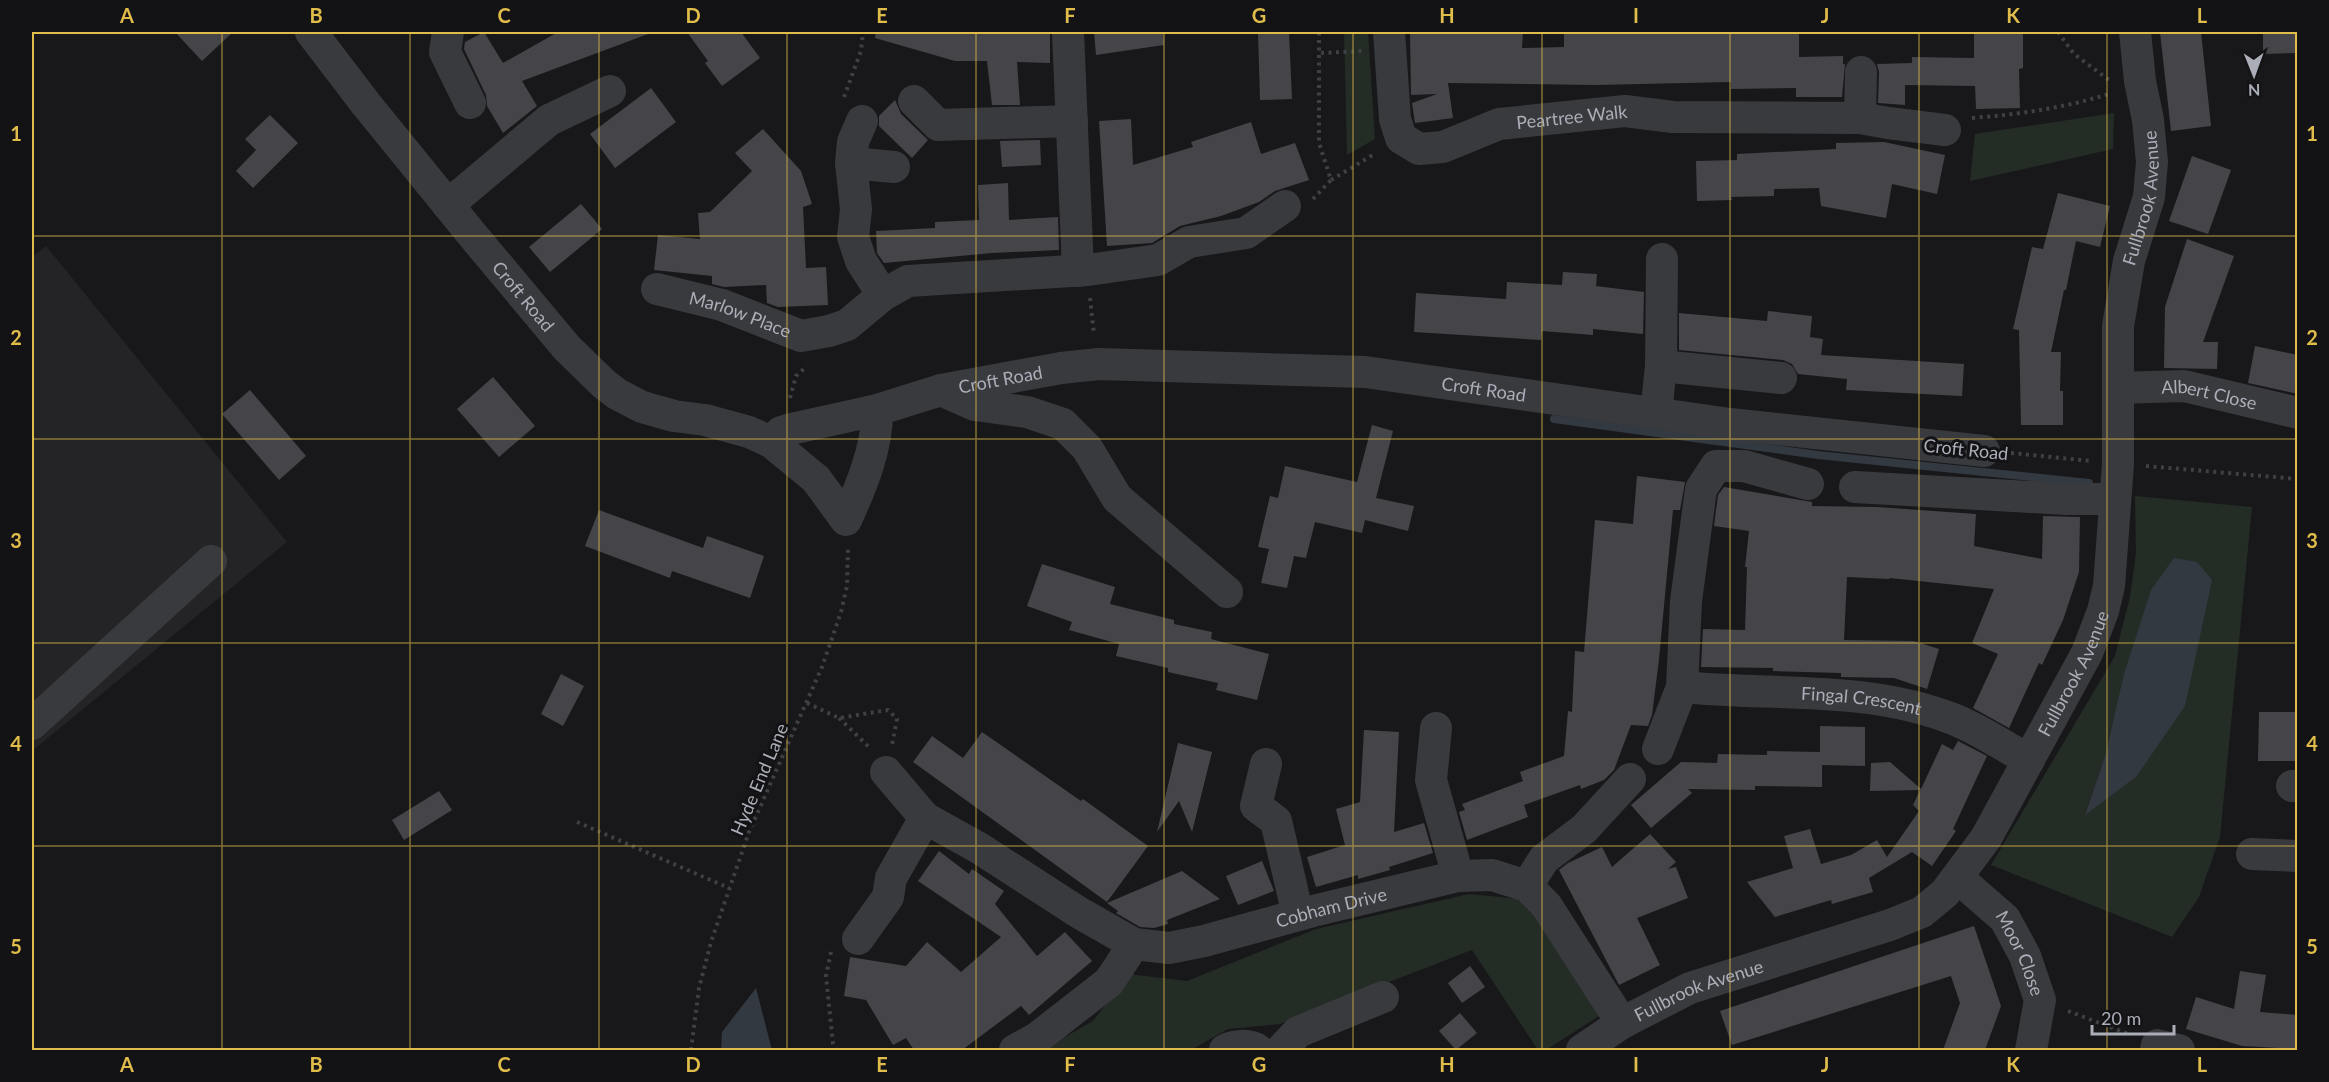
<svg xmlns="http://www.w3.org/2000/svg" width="2329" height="1082" font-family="Lato,sans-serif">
<rect width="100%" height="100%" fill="#18181a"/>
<path fill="#242426" d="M46,246L287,542L32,751V257Z"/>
<g fill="#242c26" fill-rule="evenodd">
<path d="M1344,32H1368L1375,139L1347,155Z"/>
<path d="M2114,113L2113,149L1970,181L1975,134Z"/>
<path d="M2135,496L2252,507L2220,837L2199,897L2172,937L1991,865L2115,656L2130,597L2136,553ZM2106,753L2136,777L2085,814Z"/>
<path d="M1469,894L1532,900L1599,1016L1546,1050H1538L1472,950L1280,1024L1228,1029L1191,1050H1042L1093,1021L1129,974L1187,981L1316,929Z"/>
</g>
<g fill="#323941">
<path d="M2174,558L2197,562L2212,580L2185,706L2136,777L2085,815L2106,753L2124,674L2151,590Z"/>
<path d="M756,988L772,1050H721L722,1032Z"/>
</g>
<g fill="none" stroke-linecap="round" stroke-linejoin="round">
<path stroke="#323941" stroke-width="8" d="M1554,419L1818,455L2089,483"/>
</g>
<g fill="#454549">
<path d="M175,32H233L202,61Z"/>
<path d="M484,32L503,63L558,32H647L648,34L522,81L537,106L503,133L487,106L486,95L464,49L465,42Z"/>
<path d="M687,32H741L760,58L722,86L705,63L708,61Z"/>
<path d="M876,32H1050V63L1017,62L1020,105H992L987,61H955L875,38Z"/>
<path d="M1094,32H1163L1164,45L1096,55Z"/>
<path d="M1258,32H1289L1292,99L1260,100Z"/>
<path d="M1410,32H1523L1522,48L1564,47V32H1799V57L1843,56V64H1845L1842,97H1796V88L1731,89V82L1595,85L1448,83L1453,118L1415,123L1412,103L1437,94L1411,95Z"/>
<path d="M1974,32H2023V68L2019,69L2020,108L1976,109L1975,86L1905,85V105L1878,103L1879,72L1877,64L1912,63V57L1974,58Z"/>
<path d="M2160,32H2201L2211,126L2171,131Z"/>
<path d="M2263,32H2298V53L2263,54Z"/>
<path d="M651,88L676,122L615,168L590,134Z"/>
<path d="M895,100L901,114L928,140L912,158L879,126V116Z"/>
<path d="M270,115L298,143L253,188L236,171L256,150L245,139Z"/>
<path d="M1131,119L1133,165L1193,147L1191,142L1251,122L1261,154L1295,143L1309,180L1275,191L1259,202L1221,216L1180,226L1152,243L1107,246L1099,121Z"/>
<path d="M763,129L801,171L812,204L803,207L806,268L826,267L828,305L778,307L767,303L766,285L724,287L712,284V276L654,270L658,235L700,239L698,213L710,212L752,171L735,153Z"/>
<path d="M1040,140L1041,165L1002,167L1000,141Z"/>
<path d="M1884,142L1945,155L1937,194L1892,184L1886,218L1821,206L1819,188L1774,189V196L1731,197L1732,200L1697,201L1696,161L1737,160V154L1836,149V143Z"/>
<path d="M2192,156L2231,170L2208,234L2169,221Z"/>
<path d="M1008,183L1009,220L1058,217L1059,250L992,253L884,263L877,253L876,231L935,228V222L979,220L978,185Z"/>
<path d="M2058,193L2110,206L2100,247L2076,241L2066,290H2064L2051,352H2061L2060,391H2063V425H2021L2019,330L2013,329L2032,247L2043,249Z"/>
<path d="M581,204L602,229L550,272L529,247Z"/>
<path d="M2187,239L2234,256L2203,342H2218L2217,369L2164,368L2165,307Z"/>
<path d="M1563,272L1597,274L1596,286L1644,292L1643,334L1593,329V335L1542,331L1541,340L1414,332L1416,293L1506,299L1507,282L1562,285Z"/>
<path d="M1768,311L1812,316L1810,337L1823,339L1821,355L1964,364L1962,396L1846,390L1847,379L1798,374L1792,364L1783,360L1679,350V313L1767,321Z"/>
<path d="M2255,346L2298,355V394L2248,383Z"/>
<path d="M493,377L535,426L499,457L457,409Z"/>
<path d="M250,390L306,456L279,480L222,414Z"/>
<path d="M1372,425L1393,431L1376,498L1414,506L1408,531L1365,520L1362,533L1315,522L1306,558L1294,556L1287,588L1261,583L1269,549L1258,547L1270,496L1278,498L1285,466L1357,482Z"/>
<path d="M1637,476L1685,482L1680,510H1673L1659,659L1652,715L1648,726L1631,725L1614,770L1604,780L1581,789L1580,785L1524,805L1528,817L1467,840L1459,812L1465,810L1462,804L1523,781L1520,772L1564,756L1568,711L1572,712L1575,651L1584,652L1595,520L1633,524Z"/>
<path d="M1724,487L1812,502V506L1877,507L1976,514L1974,546L2042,559L2043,516L2080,517L2079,572L2063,620L2042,665L2039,663L2009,728L1973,708L1998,654L1972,643L1994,589L1890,578L1889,579L1847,577L1844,640L1914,641L1939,649L1927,689L1894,678L1841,677V673L1773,671V668L1701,667L1703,629L1745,630L1747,567H1745L1749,531L1714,526L1718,495Z"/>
<path d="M599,510L703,548L707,536L764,556L750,598L672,571L670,578L585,546Z"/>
<path d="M1042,564L1115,587L1110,604L1174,620V624L1212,632L1211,639L1269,654L1257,700L1216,690L1218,683L1168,672V668L1116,656L1119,644L1069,630L1072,622L1027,606Z"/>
<path d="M561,674L584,686L563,726L541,714Z"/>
<path d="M2259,712H2298V761H2258Z"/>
<path d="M1820,726L1865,727V766L1822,765V787L1755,786V790L1688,789L1692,793L1651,828L1631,805L1681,762L1717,763L1718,754L1767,755V751L1820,752Z"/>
<path d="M1364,730L1399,732L1394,832L1424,823L1433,853L1389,867L1390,870L1358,879V875L1316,887L1307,857L1345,845L1336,809L1360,802Z"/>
<path d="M982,732L1081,801L1083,799L1148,846L1107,902L913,762L932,736L963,758Z"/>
<path d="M1958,741L1987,756L1953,829L1956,831L1932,866L1912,852L1869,878L1873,892L1832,904L1831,900L1775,917L1747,882L1793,868L1784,836L1810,829L1821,864L1851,855L1877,840L1887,857L1919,811L1913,805L1920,790L1870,791L1871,763L1890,762L1921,789L1942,744L1953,750Z"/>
<path d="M1178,743L1212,752L1192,832L1179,801L1157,832Z"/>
<path d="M439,791L452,810L404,840L392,820Z"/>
<path d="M1650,834L1676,862L1668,869L1676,867L1688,898L1637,918L1660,965L1619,985L1559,870L1568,863L1602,847L1612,867Z"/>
<path d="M939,851L969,874L972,869L1004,891L995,904L1037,956L1065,932L1092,961L1029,1015L1021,1006L962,1050H914L906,1038L893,1045L866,1000L844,996L850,957L906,966L927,942L961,972L1001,937L918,881Z"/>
<path d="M1262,861L1274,891L1238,905L1226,876Z"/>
<path d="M1182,871L1220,899L1167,920L1168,924L1154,928L1140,927L1116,913L1118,911L1107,903Z"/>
<path d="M1974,926L2001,1006L1985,1050H1943L1960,1003L1951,976L1732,1045L1720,1011Z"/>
<path d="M1470,966L1485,987L1462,1003L1448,983Z"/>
<path d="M2240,971L2266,975L2260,1012L2298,1015V1049L2242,1046L2186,1029L2196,997L2234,1009Z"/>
<path d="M1460,1013L1477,1033L1456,1050L1439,1031Z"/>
</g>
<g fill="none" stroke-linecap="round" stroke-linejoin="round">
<g stroke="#3f4045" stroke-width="4" stroke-dasharray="3 4.5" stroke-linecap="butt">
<path d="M2058,32L2074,54L2109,80"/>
<path d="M1321,53L1362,51"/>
<path d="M844,97L861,51L863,32"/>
<path d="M1972,118C2022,114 2064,108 2112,93"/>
<path d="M1331,180L1376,153"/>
<path d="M1313,199L1331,180L1319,143V32"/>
<path d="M1090,298L1094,335"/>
<path d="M790,398L796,376L807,366"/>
<path d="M2011,453L2091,461"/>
<path d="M2146,466L2298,479"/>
<path d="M807,703L839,718L888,710L897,719L892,745"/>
<path d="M839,718L871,749"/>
<path d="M577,822L729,888"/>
<path d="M831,952L826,976L833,1044L836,1050"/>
<path d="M2068,1011L2131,1035"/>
<path d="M691,1050L699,988L711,942L749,832L822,667L841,612L847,586L848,548"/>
</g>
<g stroke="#393a3e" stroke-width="32">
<path id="s1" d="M311,32L366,104L470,232L567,348L604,384L617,394L642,407L674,416L705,420L749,432L771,442L816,479L846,520C861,487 878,447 877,410"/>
<path d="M448,32L445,52L470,103"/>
<path d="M1068,32L1078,271"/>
<path id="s2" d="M1389,32L1395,119L1401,138L1419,149L1443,147L1499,124L1625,111L1673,117L1860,118L1888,123L1945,130"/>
<path d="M914,101L938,125L1072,121"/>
<path d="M1860,118L1861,72"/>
<path d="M862,121L853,142L851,163L856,209L853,237L861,261L883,295"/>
<path d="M851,163L894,167"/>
<path d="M448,205L549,120L610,91"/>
<path id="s3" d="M657,289L722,305L801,336L829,331L847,325L883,295L908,281L1088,270L1158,260L1189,242L1246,233L1285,206"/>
<path d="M1661,366L1781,378"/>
<path id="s4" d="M2118,388L2184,386L2298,413"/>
<path d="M941,390L975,405L1027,412L1063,424L1087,448L1117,498L1227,592"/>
<path d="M1656,413L1661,366L1662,259"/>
<path id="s5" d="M771,442L781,432L791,429L877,410L941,390L1061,368L1099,364L1365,372L1730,424L1984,451"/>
<path d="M1855,487L2066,499H2115"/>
<path id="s6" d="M1682,687C1773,696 1866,685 1953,719C1979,729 2005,747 2029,760"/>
<path d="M32,724L211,561"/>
<path d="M1436,728L1431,780L1458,876"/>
<path d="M1658,749L1682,687L1686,601L1701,489L1716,466H1744L1808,484"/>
<path d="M1266,764L1256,806L1276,821L1298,915"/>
<path id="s7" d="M886,772L925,818L979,848L1078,912L1134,944L1169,948L1204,941L1313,911L1458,876L1492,875L1527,886L1546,905L1622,1023"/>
<path d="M2292,786H2298"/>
<path d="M2252,854L2298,856"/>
<path id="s8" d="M1958,878L2005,919L2025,956L2040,1000L2031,1050"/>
<path d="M1527,886L1544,859L1584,829L1630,779"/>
<path d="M858,939L888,897L891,878L925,818"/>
<path d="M1015,1050L1037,1038L1109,982L1134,944"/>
<path d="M1225,1050C1234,1045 1249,1044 1258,1050"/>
<path d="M1281,1050L1298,1032L1383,997"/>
<path id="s9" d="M1582,1050L1622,1023L1690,988L1890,925L1922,912L1945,893L1986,838L2087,653L2103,611L2109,586L2118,464V326L2129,261L2149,197L2152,162L2148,120L2140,81L2135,32"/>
<path d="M2156,1050L2157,1045L2179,1050"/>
</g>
</g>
<path fill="none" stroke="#e0bc4a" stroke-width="1.5" stroke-opacity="0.55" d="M222,32V1050M410,32V1050M599,32V1050M787,32V1050M976,32V1050M1164,32V1050M1353,32V1050M1542,32V1050M1730,32V1050M1919,32V1050M2107,32V1050M32,236H2298M32,439H2298M32,643H2298M32,846H2298"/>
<g text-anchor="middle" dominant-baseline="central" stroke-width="6" stroke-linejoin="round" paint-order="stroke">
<g font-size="18" fill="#abaeb8" stroke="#131315">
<text stroke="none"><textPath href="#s2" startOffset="286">Peartree Walk</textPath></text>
<text stroke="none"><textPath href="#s9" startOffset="1140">Fullbrook Avenue</textPath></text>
<text stroke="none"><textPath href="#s1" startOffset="339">Croft Road</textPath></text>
<text stroke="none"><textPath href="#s3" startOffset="87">Marlow Place</textPath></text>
<text stroke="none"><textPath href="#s5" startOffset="240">Croft Road</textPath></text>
<text stroke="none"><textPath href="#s5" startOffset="726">Croft Road</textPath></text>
<text stroke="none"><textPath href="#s4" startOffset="92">Albert Close</textPath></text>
<text transform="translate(1966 449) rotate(6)">Croft Road</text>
<text stroke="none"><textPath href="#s9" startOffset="654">Fullbrook Avenue</textPath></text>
<text stroke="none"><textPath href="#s6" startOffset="180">Fingal Crescent</textPath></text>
<text transform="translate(759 779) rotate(-67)">Hyde End Lane</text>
<text stroke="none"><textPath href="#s7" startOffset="507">Cobham Drive</textPath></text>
<text stroke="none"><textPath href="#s8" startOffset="100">Moor Close</textPath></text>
<text stroke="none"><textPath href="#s9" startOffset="132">Fullbrook Avenue</textPath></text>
</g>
</g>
<rect width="2329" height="1082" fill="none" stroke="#131315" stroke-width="66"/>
<g transform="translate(2254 75) rotate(179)" stroke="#131315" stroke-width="4.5" paint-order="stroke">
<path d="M0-4.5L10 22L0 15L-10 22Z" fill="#abaeb8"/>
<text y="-9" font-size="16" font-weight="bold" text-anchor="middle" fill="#abaeb8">N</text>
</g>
<path d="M2092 1025v9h82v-9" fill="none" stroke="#abaeb8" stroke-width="3"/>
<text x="2101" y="1025" font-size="18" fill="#abaeb8" stroke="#131315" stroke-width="4.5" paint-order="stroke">20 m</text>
<rect x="33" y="33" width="2263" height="1016" fill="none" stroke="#e0bc4a" stroke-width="2"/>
<g font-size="20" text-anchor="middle" font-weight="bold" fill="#e0bc4a">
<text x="127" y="23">A</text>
<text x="316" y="23">B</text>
<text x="504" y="23">C</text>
<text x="693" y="23">D</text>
<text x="882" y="23">E</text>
<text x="1070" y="23">F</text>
<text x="1259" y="23">G</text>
<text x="1447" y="23">H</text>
<text x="1636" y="23">I</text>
<text x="1825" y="23">J</text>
<text x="2013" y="23">K</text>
<text x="2202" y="23">L</text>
<text x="16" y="141">1</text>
<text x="2312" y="141">1</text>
<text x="16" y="345">2</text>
<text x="2312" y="345">2</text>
<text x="16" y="548">3</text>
<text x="2312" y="548">3</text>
<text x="16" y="751">4</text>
<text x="2312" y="751">4</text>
<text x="16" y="954">5</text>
<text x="2312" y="954">5</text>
<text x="127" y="1072">A</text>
<text x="316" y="1072">B</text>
<text x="504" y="1072">C</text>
<text x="693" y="1072">D</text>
<text x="882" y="1072">E</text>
<text x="1070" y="1072">F</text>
<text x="1259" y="1072">G</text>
<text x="1447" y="1072">H</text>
<text x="1636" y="1072">I</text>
<text x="1825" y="1072">J</text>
<text x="2013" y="1072">K</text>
<text x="2202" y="1072">L</text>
</g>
</svg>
